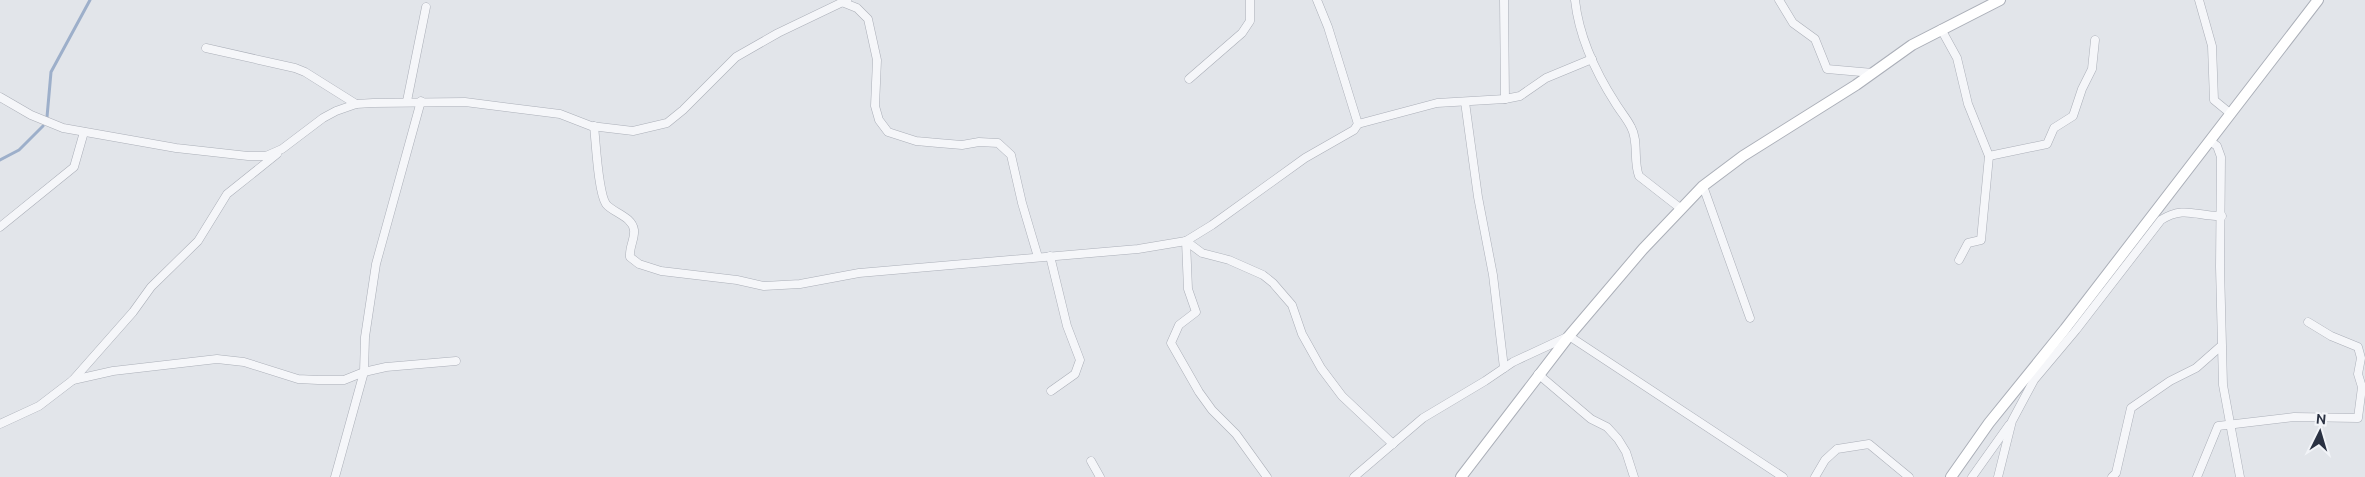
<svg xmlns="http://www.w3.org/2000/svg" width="2365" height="477" font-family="Ubuntu,sans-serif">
<rect width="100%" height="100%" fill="#e2e5ea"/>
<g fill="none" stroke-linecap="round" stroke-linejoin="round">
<g stroke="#9dafca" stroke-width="3">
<path d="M47,117L51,72L90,0"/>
<path d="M0,160L19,150L43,126"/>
</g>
<defs>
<g id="street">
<path d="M1504,0L1505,99"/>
<path d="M1575,0C1579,37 1596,73 1616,104C1621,112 1627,119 1631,127C1639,141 1633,161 1639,176L1680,208"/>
<path d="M1779,0L1793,23L1815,39L1827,69L1873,73"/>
<path d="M2199,0L2212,46L2214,100L2231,114"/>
<path d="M842,2L857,8L868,19L877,60L875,106L879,120L888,132L916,141L938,143L962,145L979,142L998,143L1011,155L1022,203L1038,257"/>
<path d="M1941,29L1957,58L1968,104L1989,156L1981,240L1968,243L1959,260"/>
<path d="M206,48L295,68L305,72L356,104"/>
<path d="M1189,79L1242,33L1250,21V0"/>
<path d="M0,97L31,115L63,128L176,148L248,156H266L282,149L323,118L336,111L356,104L373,103L465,102L560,114L591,126L633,131L667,123L683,110L736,57L778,33L847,0"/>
<path d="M407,101L426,7"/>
<path d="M1465,102L1478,197L1493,275L1504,368"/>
<path d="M1358,124L1437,103L1505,99L1520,96L1546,78L1592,59"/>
<path d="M594,126C596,143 598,192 606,204C613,213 632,216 634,230C635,239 629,247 630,257L639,264L661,271L737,280L764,286L800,284L859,273L1138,249L1186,241L1212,225L1305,158L1354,130L1358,124L1328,27L1317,0"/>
<path d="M2210,141L2217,146L2221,157L2220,267L2223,385L2240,477"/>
<path d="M1989,156L2047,144L2054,128L2073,116L2082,89L2092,69L2095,40"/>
<path d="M1703,186L1750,318"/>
<path d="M0,227L74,167L84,132"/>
<path d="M1186,241L1202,253L1229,260L1263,275L1273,283L1292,305L1302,334L1321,368L1342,396L1393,444"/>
<path d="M1186,241L1188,289L1196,312L1179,325L1171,343L1199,392L1212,410L1236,434L1267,477"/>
<path d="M1050,256L1067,326L1080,360L1075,374L1051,391"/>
<path d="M1538,374L1591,419L1607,427L1618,439L1626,452L1634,477"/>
<path d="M73,380L113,371L217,359L244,362L298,379L318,380H344L364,372L386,367L456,361"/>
<path d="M0,424L39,406L73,380L133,312L151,287L198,241L227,194L277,154"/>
<path d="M1091,461L1100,477"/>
<path d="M335,477L364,372L365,337L376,264L421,101"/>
<path d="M1354,477L1423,418L1485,381L1513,362L1569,336L1783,477"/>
<path d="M1815,477L1825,460L1837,449L1869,444L1909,477"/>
<path d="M1972,477L2009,425"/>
<path d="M1998,477L2012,421L2034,380L2076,330L2161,220C2185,205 2197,217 2222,216"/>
<path d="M2112,477L2116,473L2131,408L2170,381L2196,368L2221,346"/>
<path d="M2197,477L2218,426L2294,417L2358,418L2362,387L2358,374L2361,358L2358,347L2331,336L2308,322"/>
</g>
<g id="secondary">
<path d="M1461,477L1569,336L1643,249L1703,186L1743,156L1856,85L1912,45L2000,0"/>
<path d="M1951,477L1989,423L2065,329L2318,0"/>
</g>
</defs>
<use href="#street" stroke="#abafb8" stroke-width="9"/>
<use href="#secondary" stroke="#abafb8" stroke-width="12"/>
<use href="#street" stroke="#f5f6f9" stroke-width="8"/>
<use href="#secondary" stroke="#fff" stroke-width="10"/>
</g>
<g transform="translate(2320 432) rotate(5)" stroke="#f2f4f8" stroke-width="4" paint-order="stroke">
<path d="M0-4L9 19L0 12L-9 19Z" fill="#2a3142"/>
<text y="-8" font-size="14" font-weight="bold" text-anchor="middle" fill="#2a3142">N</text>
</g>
</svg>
